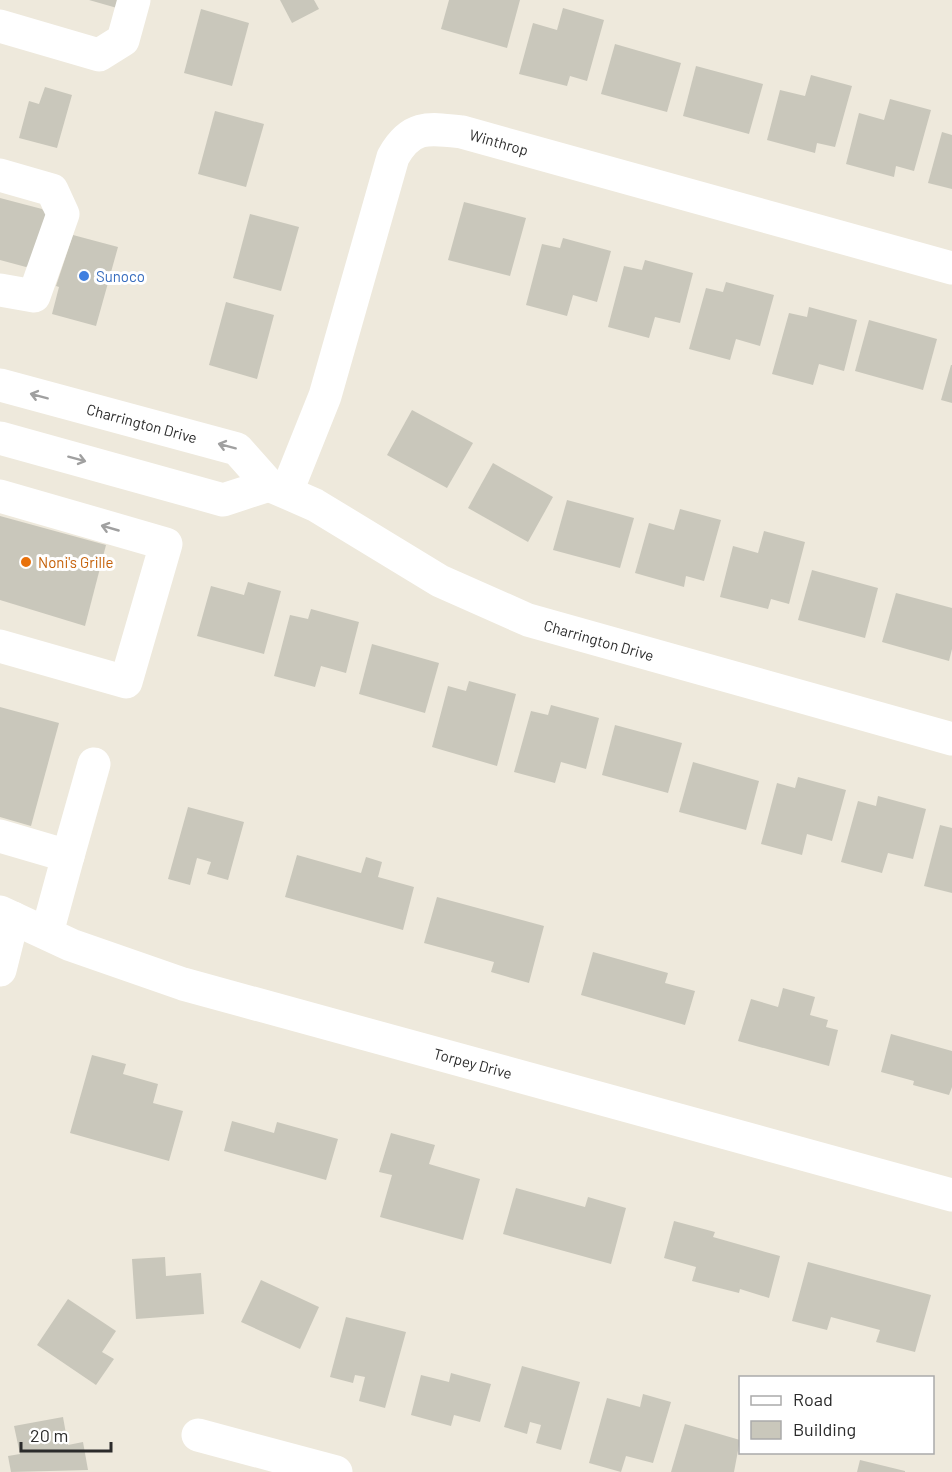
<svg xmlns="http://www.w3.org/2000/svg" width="952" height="1472" font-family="Barlow,sans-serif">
<rect width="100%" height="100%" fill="#eee9dc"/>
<g fill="#c9c7bb">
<path d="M89,0H119L117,8Z"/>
<path d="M280,0H314L319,9L292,23Z"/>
<path d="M449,0H520L507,48L441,29Z"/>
<path d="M563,8L604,20L587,81L570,76L567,86L519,74L533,23L557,30Z"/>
<path d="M201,9L249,23L232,86L184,73Z"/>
<path d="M615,44L681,63L667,112L601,94Z"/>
<path d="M696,66L763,84L749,134L683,116Z"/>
<path d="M811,75L852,86L835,147L817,143L815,153L767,140L780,90L805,96Z"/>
<path d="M45,87L72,95L57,148L19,138L29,101L39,104Z"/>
<path d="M890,99L931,110L914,171L896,166L894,177L846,164L859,113L884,120Z"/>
<path d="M215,111L264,124L246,187L198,174Z"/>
<path d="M942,132L952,135V189L928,183Z"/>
<path d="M0,198L42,209L47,215L33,263L26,267L0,260Z"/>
<path d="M464,202L526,218L510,276L448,260Z"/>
<path d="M250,214L299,227L281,291L233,278Z"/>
<path d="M73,235L118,247L96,326L52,314L59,287L56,286Z"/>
<path d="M563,238L611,251L597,302L573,295L567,316L526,305L542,244L560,248Z"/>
<path d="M645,260L693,273L680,323L655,317L649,338L608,327L624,266L642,270Z"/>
<path d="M726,282L774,295L760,346L736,339L730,360L689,349L706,288L723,292Z"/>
<path d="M226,302L274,315L257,379L209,365Z"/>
<path d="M809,307L857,320L844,371L819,364L813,385L772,374L789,313L807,317Z"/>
<path d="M869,320L937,339L923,390L855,371Z"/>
<path d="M951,365H952V403L941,400Z"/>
<path d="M412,410L473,443L447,488L387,455Z"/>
<path d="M493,463L553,497L528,542L468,508Z"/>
<path d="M567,500L634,518L620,568L553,550Z"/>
<path d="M680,509L721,520L704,581L686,576L684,587L635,573L649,523L674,530Z"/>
<path d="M0,516L106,545L85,626L0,600Z"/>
<path d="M764,531L805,542L789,604L771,599L768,609L720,597L733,546L758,553Z"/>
<path d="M812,570L878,588L865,638L798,620Z"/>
<path d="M248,582L281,591L264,654L197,636L211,586L244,595Z"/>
<path d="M896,593L952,608V649L949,661L882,642Z"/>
<path d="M311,609L359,622L346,673L321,666L315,687L274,676L290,615L308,619Z"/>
<path d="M372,644L439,663L425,713L359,694Z"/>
<path d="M469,681L516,694L497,766L432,747L448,686L466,691Z"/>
<path d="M551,705L599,718L586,769L561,762L555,783L514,772L531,711L548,715Z"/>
<path d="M0,707L59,723L31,826L0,817Z"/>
<path d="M615,725L682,743L668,793L602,775Z"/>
<path d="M693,762L759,781L746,830L679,812Z"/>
<path d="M798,777L846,790L832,841L807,834L802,855L761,844L777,783L795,788Z"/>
<path d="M878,796L926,809L913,859L888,853L882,873L841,862L858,801L876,806Z"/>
<path d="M188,807L244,822L228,880L207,874L211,862L197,858L190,885L168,879Z"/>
<path d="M940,825L952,828V893L924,886Z"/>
<path d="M297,855L361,873L366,857L382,862L378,877L414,887L403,930L285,897Z"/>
<path d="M437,897L544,926L529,983L491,972L494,962L424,943Z"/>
<path d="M593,952L668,973L665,983L695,991L685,1025L581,995Z"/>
<path d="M783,988L815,997L810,1015L828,1020L826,1027L838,1030L829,1066L738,1041L751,999L778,1007Z"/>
<path d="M891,1034L952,1051V1087L949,1095L913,1085L914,1081L881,1072Z"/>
<path d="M92,1055L126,1064L123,1074L158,1084L153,1103L183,1111L169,1161L70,1133Z"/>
<path d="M232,1121L274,1133L277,1122L338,1139L326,1180L224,1151Z"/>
<path d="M391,1133L435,1145L429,1164L480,1179L463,1240L380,1217L392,1175L379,1172Z"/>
<path d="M516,1188L585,1207L588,1197L626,1208L611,1264L503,1234Z"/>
<path d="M674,1221L715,1232L713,1237L780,1256L769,1298L740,1289L739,1293L692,1281L696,1267L664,1258Z"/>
<path d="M165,1257L166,1276L201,1273L204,1314L136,1319L132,1259Z"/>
<path d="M808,1262L931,1295L915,1352L876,1342L880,1330L831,1317L827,1330L792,1321Z"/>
<path d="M261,1280L319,1307L300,1349L241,1322Z"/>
<path d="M68,1299L116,1331L102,1352L114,1359L96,1385L37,1345Z"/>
<path d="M346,1317L406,1332L385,1408L359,1401L365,1377L355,1375L353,1383L330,1377Z"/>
<path d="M522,1366L580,1382L561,1450L536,1443L541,1425L530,1422L527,1434L504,1427Z"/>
<path d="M451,1373L491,1384L480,1422L454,1415L451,1426L411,1415L421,1375L449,1382Z"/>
<path d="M643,1394L671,1402L653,1463L626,1456L621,1472L589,1463L607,1398L640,1407Z"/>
<path d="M63,1417L68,1445L83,1442L88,1470L11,1472L8,1456L20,1454L14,1426Z"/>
<path d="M685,1424L740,1440L734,1472H671Z"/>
<path d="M860,1460L905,1471V1472H857Z"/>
</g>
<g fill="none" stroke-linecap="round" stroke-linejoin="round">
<g stroke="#fff" stroke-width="33">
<path d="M0,26L99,55L123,40L134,0"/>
<path d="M0,175L52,190L63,214L34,296L0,290"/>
<path d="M0,385L237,449L269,485L315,505L440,581L528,620L952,739"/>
<path d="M0,438L223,500L269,485"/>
<path d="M287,491L325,396L393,157C411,125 428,128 462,132L952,268"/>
<path d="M0,496L166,544L126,682L0,646"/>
<path d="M0,836L68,856L47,933"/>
<path d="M68,856L94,764"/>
<path d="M0,912L71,945L183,984L952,1195"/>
<path d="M0,970L13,918"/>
<path d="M198,1435L336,1472"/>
</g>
</g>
<defs><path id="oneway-shaft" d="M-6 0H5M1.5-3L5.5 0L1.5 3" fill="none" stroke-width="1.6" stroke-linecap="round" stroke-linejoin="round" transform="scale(1.5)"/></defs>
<g stroke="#a0a0a0">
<use href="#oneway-shaft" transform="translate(39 396) rotate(-165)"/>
<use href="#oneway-shaft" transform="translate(227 446) rotate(-165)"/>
<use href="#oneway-shaft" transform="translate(77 459) rotate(15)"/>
<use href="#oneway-shaft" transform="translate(110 528) rotate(-164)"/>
</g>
<circle fill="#3f7fe0" stroke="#fff" stroke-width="2" cx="84" cy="276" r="6"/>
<circle fill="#e8710a" stroke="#fff" stroke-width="2" cx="26" cy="562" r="6"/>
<g text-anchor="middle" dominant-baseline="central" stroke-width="6" stroke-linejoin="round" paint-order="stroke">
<g font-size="15" fill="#2b2b2b" stroke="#fff">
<text transform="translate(499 142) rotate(16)">Winthrop</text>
<text transform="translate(142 423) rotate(15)">Charrington Drive</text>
<text transform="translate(599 640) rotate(16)">Charrington Drive</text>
<text transform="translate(473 1063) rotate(15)">Torpey Drive</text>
</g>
<g font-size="15" fill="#366cbe" stroke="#fff" text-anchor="start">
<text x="96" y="276">Sunoco</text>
</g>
<g font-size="15" fill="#c56008" stroke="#fff" text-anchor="start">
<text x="38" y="562">Noni's Grille</text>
</g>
</g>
<rect x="739" y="1376" width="195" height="78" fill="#ffffff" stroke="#aaaaaa" stroke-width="1.5"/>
<rect x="751" y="1396" width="30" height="9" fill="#ffffff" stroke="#aaaaaa" stroke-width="1.5"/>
<text x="793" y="1406" font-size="18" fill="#2b2b2b">Road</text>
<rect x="751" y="1421" width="30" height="18" fill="#c9c7bb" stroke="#aaaaaa" stroke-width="1.5"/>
<text x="793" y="1436" font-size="18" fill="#2b2b2b">Building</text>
<path d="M21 1442v9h90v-9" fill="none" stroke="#2b2b2b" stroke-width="3"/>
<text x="30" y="1442" font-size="18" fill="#2b2b2b" stroke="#ffffff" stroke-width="4.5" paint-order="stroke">20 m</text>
</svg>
